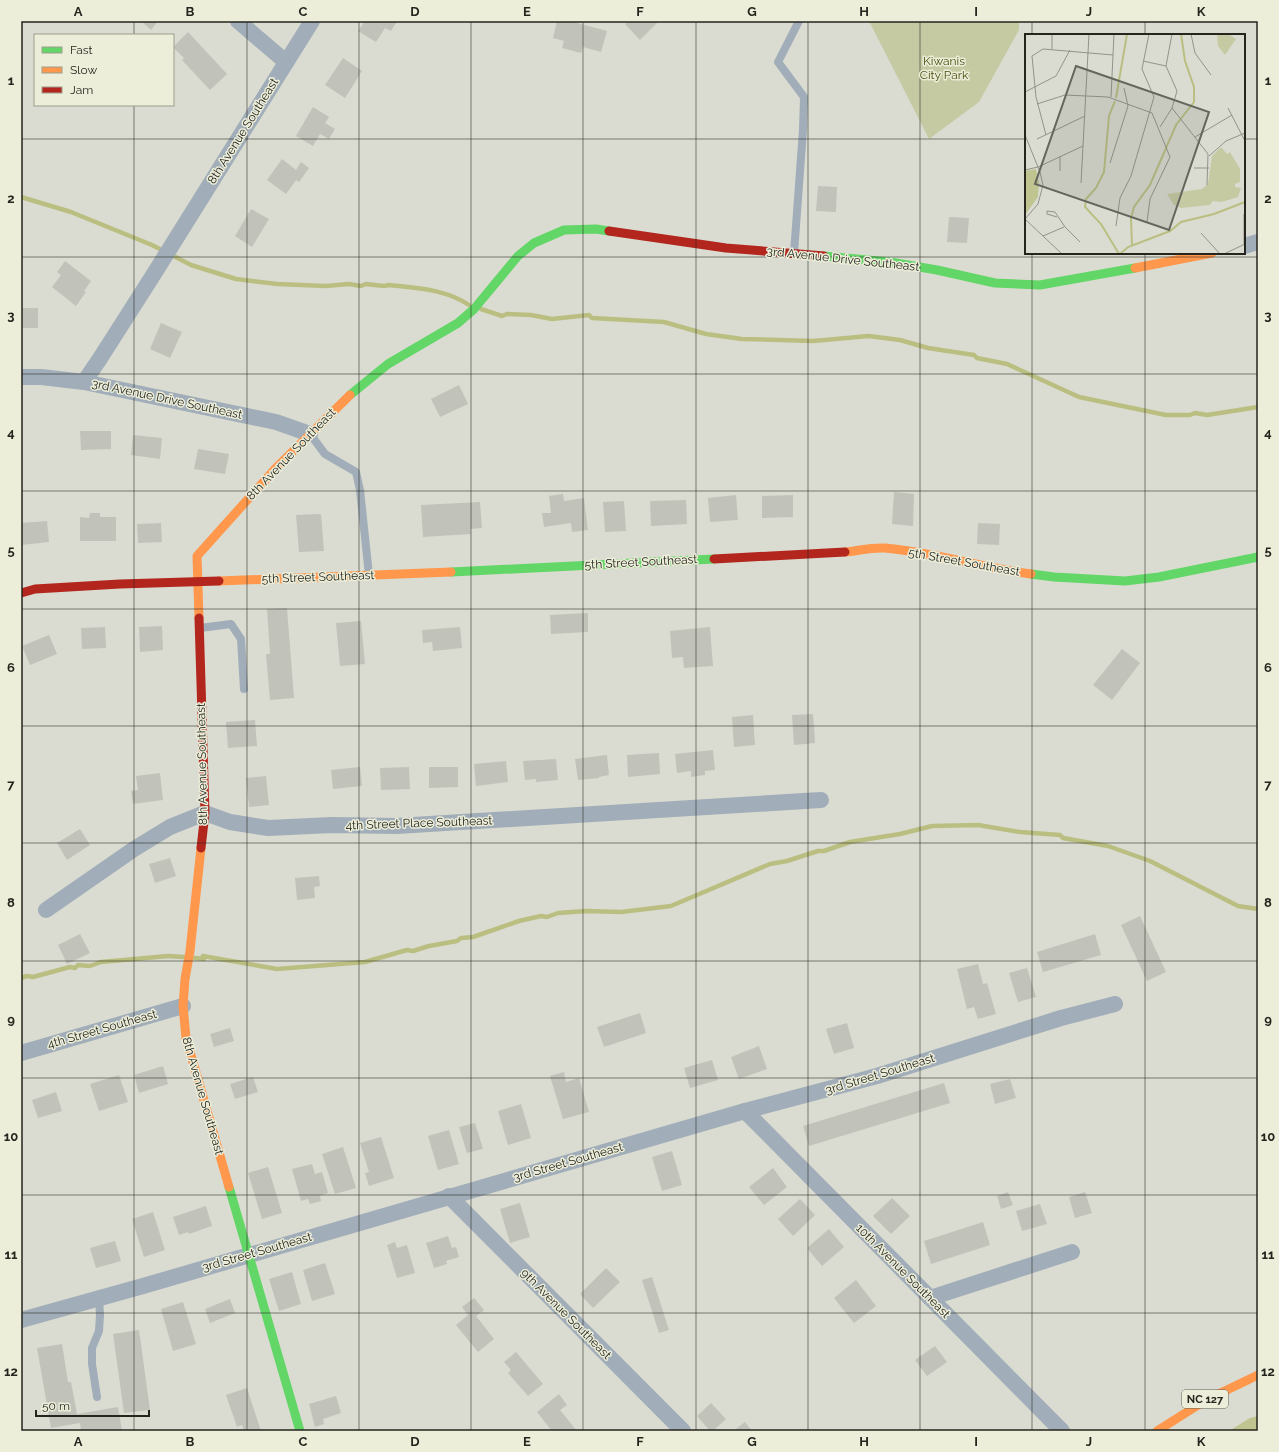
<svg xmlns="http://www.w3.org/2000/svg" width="1279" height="1452" font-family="Raleway,sans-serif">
<rect width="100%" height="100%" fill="#dadcd1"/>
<path fill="#c6caa3" d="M869,21H1019V30L979,102L929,139Z"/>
<path fill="#c0c491" d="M1258,1416V1431H1229L1250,1418Z"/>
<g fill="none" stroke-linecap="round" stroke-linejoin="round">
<g stroke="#babf81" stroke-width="4.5">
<path d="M21,197L71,212L152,245L191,265L236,279L277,284L326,286L349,284L361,286L366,284L384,286L389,285C417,288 445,289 469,305"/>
<path d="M481,309L502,316L507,314L531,315L552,319L589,315L592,318L664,322L706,334L742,339L813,341L869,336L900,340L928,348L974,355L977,358L1007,364L1079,397L1166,415H1190L1195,413L1207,415L1258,407"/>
<path d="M195,958L204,959L203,956L277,969L365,962L407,950L413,951L429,946L457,941L461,938L473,937L519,921L541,916L547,917L558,913L586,911L621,912L671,906L770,864L787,861L818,851H824L850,842L900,834L932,826L978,825L1020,832L1060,835L1063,838L1108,846L1150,861L1238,906L1258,909"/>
<path d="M21,978L27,976L33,977L70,967L75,968L78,965L90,966L101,962L168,956L184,957"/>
</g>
</g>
<g fill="#c1c3ba">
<path d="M141,21H158L151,30Z"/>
<path d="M365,21H397L391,31L385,28L376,42L358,31Z"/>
<path d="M557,21H570L607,31L601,52L583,47L581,53L562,48L564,41L553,38Z"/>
<path d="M628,21H659L640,40L625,24Z"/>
<path d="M188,32L227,74L210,90L182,60L184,58L173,47Z"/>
<path d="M343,58L362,71L345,98L325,85Z"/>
<path d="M313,107L329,117L325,123L335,129L329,139L320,134L313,146L296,136Z"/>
<path d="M282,159L296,170L301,162L309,168L299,182L296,180L286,194L267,180Z"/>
<path d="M818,186L837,187L836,212L816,211Z"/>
<path d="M251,209L269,219L252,247L235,236Z"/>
<path d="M949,217L969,218L967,243L947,242Z"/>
<path d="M65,261L91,281L84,291L86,292L76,306L52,287L61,275L57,272Z"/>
<rect x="21" y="308" width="17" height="20"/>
<path d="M161,323L182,332L170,358L150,349Z"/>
<path d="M459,385L468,404L440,417L431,399Z"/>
<path d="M80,431H111V449L81,450Z"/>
<path d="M133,435L162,438L160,459L131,455Z"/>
<path d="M198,449L229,454L225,474L194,469Z"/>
<path d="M894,492L914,494L913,526L892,524Z"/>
<path d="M563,494L564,501L584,498L588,530L572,532L571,523L544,527L542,513H551L549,496Z"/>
<path d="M736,495L738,520L710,522L708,498Z"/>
<path d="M793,495V517L762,518V496Z"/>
<path d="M686,500L687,524L651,526L650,501Z"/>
<path d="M624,501L626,531L605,532L603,502Z"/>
<path d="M480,502L482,528L470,529L471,534L423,537L421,505Z"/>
<path d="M90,513H100V517H116V541H80V517L89,518Z"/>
<path d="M321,514L324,551L299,552L296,515Z"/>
<path d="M47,521L49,542L21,545V523Z"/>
<path d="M161,523L162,542L138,543L137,524Z"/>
<path d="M978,523L1000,524L999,545L977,544Z"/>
<path d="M287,608L294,698L270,700L266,654H270L267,609Z"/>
<path d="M588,613V632L551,634L550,615Z"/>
<path d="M361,621L365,664L340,666L336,623Z"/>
<path d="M162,626L163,650L140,652L139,627Z"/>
<path d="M105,627L106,648L82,649L81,628Z"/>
<path d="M460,627L462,648L433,651L432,642L423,643L422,630Z"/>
<path d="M710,627L713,666L684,668L683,657L672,658L670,631Z"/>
<path d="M49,635L57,654L30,665L22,646Z"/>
<path d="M1122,649L1140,663L1112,700L1093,685Z"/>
<path d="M813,714L815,743L794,745L792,715Z"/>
<path d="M753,715L755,745L734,747L732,717Z"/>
<path d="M255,720L257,746L228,748L226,722Z"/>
<path d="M713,750L715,770L705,771V775L691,777V771L677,773L675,754Z"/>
<path d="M659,753L660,774L628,777L627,755Z"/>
<path d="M607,755L609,775L599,777V778L578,780L575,759Z"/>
<path d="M556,759L558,780L536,782V779L525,780L523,761Z"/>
<path d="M506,761L508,782L476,786L474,764Z"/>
<path d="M360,767L362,786L333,789L331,770Z"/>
<path d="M409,767L410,789L381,790L380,768Z"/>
<path d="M429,767H458V787L429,788Z"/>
<path d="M160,773L163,800L133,804L131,791L138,790L136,776Z"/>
<path d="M266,776L269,805L249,807L246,778Z"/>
<path d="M80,829L90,845L67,860L57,843Z"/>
<path d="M170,858L176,876L155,883L149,864Z"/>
<path d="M319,876L320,886L314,887L315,898L297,900L295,878Z"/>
<path d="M1140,916L1166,972L1147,981L1121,925Z"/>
<path d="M80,934L90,953L67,964L58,945Z"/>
<path d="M1095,934L1101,955L1043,972L1037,952Z"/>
<path d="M978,964L983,984L987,983L996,1014L978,1019L974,1007L967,1009L957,969Z"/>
<path d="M1027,968L1036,997L1018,1002L1009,973Z"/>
<path d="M640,1013L646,1033L604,1047L597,1027Z"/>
<path d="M847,1023L854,1048L834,1054L826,1029Z"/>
<path d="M230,1028L234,1041L214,1047L210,1034Z"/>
<path d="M759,1046L767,1069L739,1079L731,1057Z"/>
<path d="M712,1060L718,1080L690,1088L684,1068Z"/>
<path d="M163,1066L168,1084L139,1093L134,1075Z"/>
<path d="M564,1072L566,1082L579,1078L589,1112L563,1119L550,1076Z"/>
<path d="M119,1075L128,1102L99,1111L90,1084Z"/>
<path d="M253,1077L258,1092L235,1099L230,1084Z"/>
<path d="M1010,1079L1016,1098L995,1104L990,1084Z"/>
<path d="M944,1083L950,1103L809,1146L803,1126Z"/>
<path d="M56,1092L62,1111L38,1118L32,1100Z"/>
<path d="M521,1104L531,1138L508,1145L498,1111Z"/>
<path d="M475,1123L483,1149L467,1153L459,1127Z"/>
<path d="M449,1130L459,1164L438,1170L428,1136Z"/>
<path d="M381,1137L394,1178L369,1186L365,1173L369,1172L360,1143Z"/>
<path d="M343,1147L356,1188L335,1194L322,1154Z"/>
<path d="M672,1151L682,1185L662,1191L652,1157Z"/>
<path d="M312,1164L315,1174L322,1172L328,1193L320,1196L321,1201L310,1204L308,1199L301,1201L292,1169Z"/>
<path d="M268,1167L282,1213L262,1219L248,1173Z"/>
<path d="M773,1168L787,1187L764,1205L749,1187Z"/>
<path d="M1008,1192L1013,1205L1001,1209L997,1196Z"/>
<path d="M1085,1192L1092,1213L1075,1218L1069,1197Z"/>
<path d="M892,1198L910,1216L891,1234L873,1216Z"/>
<path d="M800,1199L815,1215L793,1236L778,1219Z"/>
<path d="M520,1203L530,1237L510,1243L500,1209Z"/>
<path d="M1040,1204L1047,1224L1022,1231L1016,1211Z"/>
<path d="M206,1206L212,1226L189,1234L188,1232L179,1235L173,1217Z"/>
<path d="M153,1212L165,1250L144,1257L132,1219Z"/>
<path d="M983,1222L990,1245L931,1264L924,1241Z"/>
<path d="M829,1229L844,1247L822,1266L807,1248Z"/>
<path d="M448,1236L452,1248L456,1247L459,1257L446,1261L447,1264L434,1268L426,1243Z"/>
<path d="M115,1241L121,1261L96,1268L90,1248Z"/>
<path d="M395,1242L397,1248L407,1245L415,1273L397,1278L387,1245Z"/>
<path d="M325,1263L335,1294L312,1301L303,1270Z"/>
<path d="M606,1268L620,1282L593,1308L580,1294Z"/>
<path d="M292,1272L301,1304L279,1311L269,1279Z"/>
<path d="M652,1277L669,1330L659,1333L642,1280Z"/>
<path d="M856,1280L876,1306L854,1323L834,1298Z"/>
<path d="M474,1298L484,1310L476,1316L494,1339L478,1352L456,1325L468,1315L462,1307Z"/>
<path d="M230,1299L235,1313L210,1323L205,1309Z"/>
<path d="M183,1302L196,1344L173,1351L161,1309Z"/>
<path d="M139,1330L150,1410L124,1413L113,1334Z"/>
<path d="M62,1344L68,1382H71L77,1414L118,1407L122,1431H81L80,1423L51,1428L37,1348Z"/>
<path d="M935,1346L947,1362L927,1376L915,1360Z"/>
<path d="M516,1352L543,1384L528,1396L508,1373L511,1370L504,1362Z"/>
<path d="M247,1388L261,1431H244L242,1425L237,1427L226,1395Z"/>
<path d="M559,1394L567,1405L560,1410L577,1431H552L537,1412Z"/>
<path d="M336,1396L341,1413L323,1419L324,1424L315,1427L309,1404Z"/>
<path d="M711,1403L726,1419L713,1431H710L697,1416Z"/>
<path d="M745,1422L752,1431H733Z"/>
</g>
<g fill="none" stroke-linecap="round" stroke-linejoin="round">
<g stroke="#a1adb8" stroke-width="8">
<path d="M794,253L803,130L804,97L778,62L799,21"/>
<path d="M310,434L325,454L356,472L360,490L369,575"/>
<path d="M200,628L231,624L241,639L244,689"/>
<path d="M97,1397L92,1364V1348L99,1331L100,1315L99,1298"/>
</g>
<g stroke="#a1adb8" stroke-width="16">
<path d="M238,21L286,62"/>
<path d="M1244,246L1258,242"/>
<path d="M21,377H41L84,382L276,422L310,434"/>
<path d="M84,382L99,360L152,277L312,21"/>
<path d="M46,910L134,849L170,827L205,813L230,822L268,828L332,825L397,826L821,800"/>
<path d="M21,1053L183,1006"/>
<path d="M745,1111L1062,1431"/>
<path d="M449,1196L683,1431"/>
<path d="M930,1298L1072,1252"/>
<path d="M21,1320L143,1286L745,1111L877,1076L1061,1018L1115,1004"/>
</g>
<g stroke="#63d668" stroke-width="9">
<path d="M824,256L890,262L937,270L995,283L1040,285L1135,268"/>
<path d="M350,395L388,364L458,323L474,309L518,256L534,243L564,230L596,229L609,231"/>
<path d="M451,572L714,559"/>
<path d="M1031,574L1054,577L1125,581L1159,577L1258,557"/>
<path d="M229,1187L300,1431"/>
</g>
<g stroke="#ff974d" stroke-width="9">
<path d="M1135,268L1212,253"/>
<path d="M845,552C857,551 872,547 885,548C934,552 982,568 1031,574"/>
<path d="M219,581L451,572"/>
<path d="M199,618L197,556L275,469L350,395"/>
<path d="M201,848L190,951L185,979L183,1006L186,1038L229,1187"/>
<path d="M1157,1431L1206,1400L1258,1375"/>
</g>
<g stroke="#b3261e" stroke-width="9">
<path d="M609,231L726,248L824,256"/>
<path d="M714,559L845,552"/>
<path d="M21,593L35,589L120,584L219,581"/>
<path d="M199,618L205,813L201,848"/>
</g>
</g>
<path fill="none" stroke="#25251e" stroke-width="1" stroke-opacity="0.55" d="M134,21V35M247,21V1431M359,21V1431M471,21V1431M583,21V1431M696,21V1431M808,21V1431M920,21V1431M1032,21V35M1145,21V35M134,105V1431M21,139H1026M1244,139H1258M1032,253V1431M1145,253V1431M21,257H1258M21,374H1258M21,491H1258M21,609H1258M21,726H1258M21,843H1258M21,961H1258M21,1078H1258M21,1195H1258M21,1313H1258"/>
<g text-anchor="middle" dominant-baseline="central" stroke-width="3" stroke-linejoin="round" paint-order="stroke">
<rect fill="#eceed9" stroke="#616156" stroke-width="1" x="1182" y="1390" width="46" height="18" rx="3"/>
<g font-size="11" font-weight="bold" fill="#25251e">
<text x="1205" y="1399">NC 127</text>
</g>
<g font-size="12" fill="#4a4e0d" stroke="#eceed9">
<text x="944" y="61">Kiwanis<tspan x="944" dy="14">City Park</tspan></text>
</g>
<g font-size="12" fill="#25251e" stroke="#eceed9">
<text transform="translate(243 131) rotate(-58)">8th Avenue Southeast</text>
<text transform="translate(843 259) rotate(6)">3rd Avenue Drive Southeast</text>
<text transform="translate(167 399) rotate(12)">3rd Avenue Drive Southeast</text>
<text transform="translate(291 454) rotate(-46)">8th Avenue Southeast</text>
<text transform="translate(641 562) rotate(-3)">5th Street Southeast</text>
<text transform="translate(964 562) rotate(10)">5th Street Southeast</text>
<text transform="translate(318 577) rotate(-2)">5th Street Southeast</text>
<text transform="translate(202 764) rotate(-91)">8th Avenue Southeast</text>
<text transform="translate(419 823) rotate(-2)">4th Street Place Southeast</text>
<text transform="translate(102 1029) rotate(-16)">4th Street Southeast</text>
<text transform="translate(880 1074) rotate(-17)">3rd Street Southeast</text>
<text transform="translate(203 1096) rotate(74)">8th Avenue Southeast</text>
<text transform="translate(568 1162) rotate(-16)">3rd Street Southeast</text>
<text transform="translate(257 1252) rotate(-16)">3rd Street Southeast</text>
<text transform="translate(903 1271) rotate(45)">10th Avenue Southeast</text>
<text transform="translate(566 1314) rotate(45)">9th Avenue Southeast</text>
</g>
</g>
<g transform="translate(1025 34)">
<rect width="220" height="220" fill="#dadcd1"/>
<path d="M192,0H203L211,5L200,21L193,12ZM196,113L202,120L205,118L215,135V148L210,150V153L216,154L213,163L197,168L188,167L185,171L156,174L149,171L142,160L177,155L183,150L187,122Z" fill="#c6caa3"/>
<path d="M11,135L14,149L13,163L0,181V137Z" fill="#c0c491"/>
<path fill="none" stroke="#babf81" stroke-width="2" d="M91,64L102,0M90,67L84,82L79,138L71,154L61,165L60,173L76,190L94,220M107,211L106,184L109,173L125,151L151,91L169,68V53L160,27L156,0M95,220L103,213L145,197L156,188L189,180L220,168"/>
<path fill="none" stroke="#929389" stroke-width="1" d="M166,0L170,19L186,41M27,15V0M118,27L141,32M0,58L31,42L45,16M86,63L89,0M12,70L40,61L83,63L127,79L145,123L125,165L122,188M147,74L183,120L182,151M203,74L220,107M135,93L147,74L152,57L141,32L147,0M0,101L15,138L18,151L13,170L0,185M21,101L11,63L7,22L18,15L88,21M170,103L207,81M12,105L60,82M184,122L201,107L220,99M85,129L103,72L99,54M169,134H184M0,136L13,133L58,112M35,137V123M56,149L64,0M32,183L22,180V177L30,178L40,193L55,208M0,185L37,220M91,192L95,164L106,142L129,63L117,35L124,0M176,199L195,220M18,202L39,193M219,210V180M199,220L220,210"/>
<path fill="#64655d" fill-opacity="0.15" stroke="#64655d" stroke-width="2" d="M51,32L184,78L144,196L10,150Z"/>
<rect width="220" height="220" fill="none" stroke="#25251e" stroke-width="2"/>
</g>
<rect width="1279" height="1452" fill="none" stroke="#eceed9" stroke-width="44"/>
<rect x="34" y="34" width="140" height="72" fill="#eceed9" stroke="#9c9e8e"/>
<rect x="42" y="47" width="20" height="6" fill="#63d668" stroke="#9c9e8e"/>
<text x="70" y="54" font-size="12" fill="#25251e">Fast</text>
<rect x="42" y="67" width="20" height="6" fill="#ff974d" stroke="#9c9e8e"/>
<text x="70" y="74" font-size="12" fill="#25251e">Slow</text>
<rect x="42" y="87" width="20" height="6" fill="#b3261e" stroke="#9c9e8e"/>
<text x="70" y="94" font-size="12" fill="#25251e">Jam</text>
<path d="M36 1410v6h113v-6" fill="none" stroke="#25251e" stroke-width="2"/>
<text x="42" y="1410" font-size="12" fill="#25251e" stroke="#eceed9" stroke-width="3" paint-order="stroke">50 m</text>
<rect x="22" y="22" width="1235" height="1408" fill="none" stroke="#25251e" stroke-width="1.5"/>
<g font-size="13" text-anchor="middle" font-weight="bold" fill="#25251e">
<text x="78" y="16">A</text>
<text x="190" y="16">B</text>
<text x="303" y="16">C</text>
<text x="415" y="16">D</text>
<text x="527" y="16">E</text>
<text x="640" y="16">F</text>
<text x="752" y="16">G</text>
<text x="864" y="16">H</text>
<text x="976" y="16">I</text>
<text x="1089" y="16">J</text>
<text x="1201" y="16">K</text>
<text x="11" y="85">1</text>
<text x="1268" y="85">1</text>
<text x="11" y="203">2</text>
<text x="1268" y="203">2</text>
<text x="11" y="320">3</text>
<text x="1268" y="320">3</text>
<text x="11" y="437">4</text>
<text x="1268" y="437">4</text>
<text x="11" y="555">5</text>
<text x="1268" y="555">5</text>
<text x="11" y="672">6</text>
<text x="1268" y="672">6</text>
<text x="11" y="789">7</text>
<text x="1268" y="789">7</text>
<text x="11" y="907">8</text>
<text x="1268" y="907">8</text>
<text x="11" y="1024">9</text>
<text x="1268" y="1024">9</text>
<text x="11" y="1141">10</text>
<text x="1268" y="1141">10</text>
<text x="11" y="1259">11</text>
<text x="1268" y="1259">11</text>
<text x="11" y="1376">12</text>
<text x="1268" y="1376">12</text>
<text x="78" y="1446">A</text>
<text x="190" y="1446">B</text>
<text x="303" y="1446">C</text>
<text x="415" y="1446">D</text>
<text x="527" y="1446">E</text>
<text x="640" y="1446">F</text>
<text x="752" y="1446">G</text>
<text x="864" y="1446">H</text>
<text x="976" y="1446">I</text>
<text x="1089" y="1446">J</text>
<text x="1201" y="1446">K</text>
</g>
</svg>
